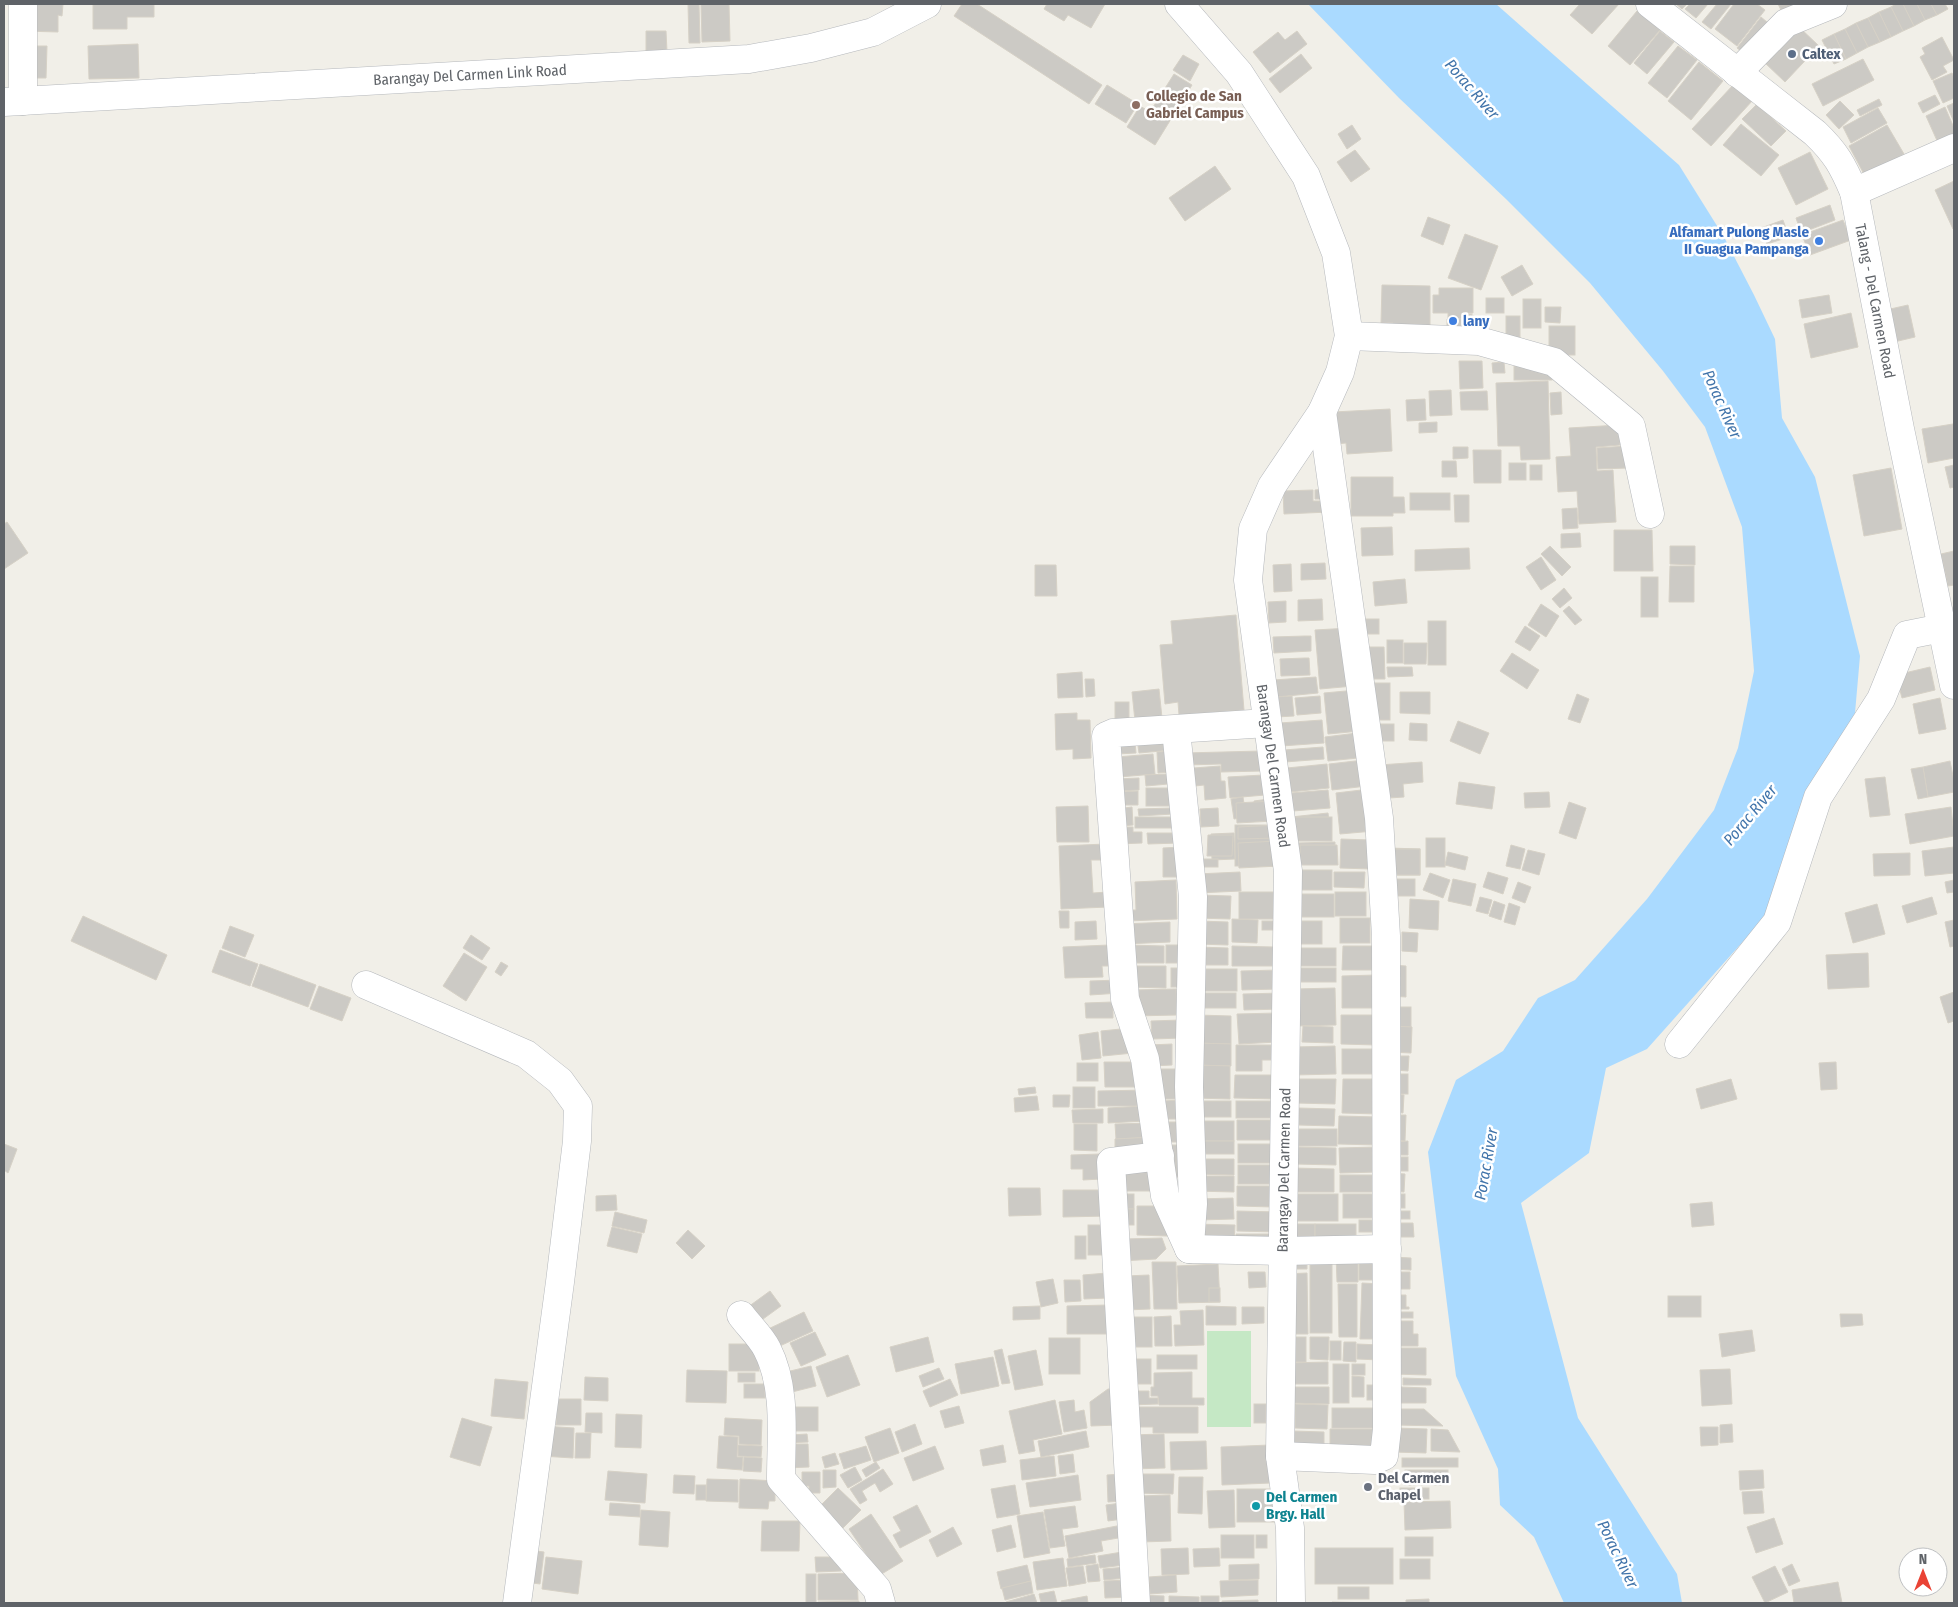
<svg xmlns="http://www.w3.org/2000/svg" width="1958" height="1607" font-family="'Fira Sans Condensed',sans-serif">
<rect width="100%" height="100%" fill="#f1efe8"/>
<path fill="#c5e8c5" d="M1251,1331V1427H1207V1331Z"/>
<path fill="#aadaff" d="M1308,4H1496L1679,165L1724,237L1754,295L1775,339L1782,418L1815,477L1860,656L1855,713L1805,803L1764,918L1647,1049L1606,1068L1589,1153L1521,1203L1578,1418L1677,1574L1682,1603H1564L1534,1537L1500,1505L1498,1469L1456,1376L1428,1152L1456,1080L1503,1051L1538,998L1575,980L1647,899L1714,810L1738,748L1754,671L1742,527L1705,427L1663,371L1590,283L1506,199L1399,98Z"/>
<g fill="#cccac5" stroke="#d6d1c6">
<path d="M24,4H63L62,16L58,15V32L24,31Z"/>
<path d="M93,4H154V17H127V29H93Z"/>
<path d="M688,4H699L700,43H689Z"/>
<path d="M701,4H729L730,41L702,42Z"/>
<path d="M962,4H977L1102,85L1089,104L954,16Z"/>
<path d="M1047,4H1105L1091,28L1068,15L1064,21L1044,9Z"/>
<path d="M1580,4H1619L1592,34L1570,15Z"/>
<path d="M1676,4H1687L1682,9Z"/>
<path d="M1690,4H1708L1696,18L1685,9Z"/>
<path d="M1717,4H1731L1711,29L1702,22Z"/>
<path d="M1734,4H1757L1765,10L1737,46L1715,29Z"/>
<path d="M1778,4H1802L1786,20Z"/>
<path d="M1896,4H1903L1914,26L1903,31L1891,7Z"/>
<path d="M1903,4H1917L1925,20L1914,26Z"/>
<path d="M1917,4H1931L1937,15L1925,20Z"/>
<path d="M1931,4H1945L1948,9L1937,15Z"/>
<path d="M1891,7L1903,31L1891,37L1879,12Z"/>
<path d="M1637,11L1660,30L1630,65L1608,46Z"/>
<path d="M1879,12L1891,37L1880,42L1868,18Z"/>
<path d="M1761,17L1774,28L1751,58L1737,48Z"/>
<path d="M1868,18L1880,42L1868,47L1856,23Z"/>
<path d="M1856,23L1868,47L1857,53L1845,29Z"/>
<path d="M1798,26L1819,46L1785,82L1764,62Z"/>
<path d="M1845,29L1857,53L1846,59L1834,34Z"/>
<path d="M646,31H666L667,52H646Z"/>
<path d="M1297,31L1307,44L1270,73L1253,52L1278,32L1285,40Z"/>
<path d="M1660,31L1674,42L1647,74L1634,63Z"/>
<path d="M1834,34L1846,59L1834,64L1822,40Z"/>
<path d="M1942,37L1954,60L1943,66L1947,72L1932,80L1920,57L1925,54L1922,48Z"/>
<path d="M138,44L139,78L89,79L88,46Z"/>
<path d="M24,46H47L46,78H24Z"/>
<path d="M1678,46L1697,60L1667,98L1648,83Z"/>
<path d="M1301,54L1312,68L1280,93L1269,79Z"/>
<path d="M1183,55L1199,64L1190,81L1173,70Z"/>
<path d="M1863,59L1874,80L1823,106L1812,84Z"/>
<path d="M1699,62L1723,81L1691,120L1668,101Z"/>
<path d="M1952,73L1954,78V98L1943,103L1933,81Z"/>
<path d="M1174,74L1192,85L1155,145L1127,127L1140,106L1150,112Z"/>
<path d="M1735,83L1753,100L1711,146L1692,129Z"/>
<path d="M1107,85L1138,104L1126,123L1095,104Z"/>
<path d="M1935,95L1940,104L1923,113L1918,103Z"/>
<path d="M1879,99L1882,105L1860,116L1857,110Z"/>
<path d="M1840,101L1854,115L1839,129L1826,115Z"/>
<path d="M1954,103V122L1947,106Z"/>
<path d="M1757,104L1786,131L1771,146L1742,119Z"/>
<path d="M1945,107L1954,128V138L1939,145L1926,116Z"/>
<path d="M1878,108L1887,123L1851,143L1843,127Z"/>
<path d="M1741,124L1779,155L1761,176L1723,145Z"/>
<path d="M1352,125L1361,139L1347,149L1338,134Z"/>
<path d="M1887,125L1904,154L1865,176L1849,146Z"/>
<path d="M1355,150L1370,169L1351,182L1337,162Z"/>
<path d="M1810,152L1828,189L1796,205L1778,168Z"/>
<path d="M1215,166L1231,189L1185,221L1169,198Z"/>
<path d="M1954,181V229H1953L1935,190Z"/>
<path d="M1830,205L1835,220L1801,233L1796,218Z"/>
<path d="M1428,217L1450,225L1443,245L1421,236Z"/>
<path d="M1783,220L1789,237L1767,244L1761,228Z"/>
<path d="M1843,220L1851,240L1810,255L1802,235Z"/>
<path d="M1465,234L1498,246L1481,290L1448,278Z"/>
<path d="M1522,265L1533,284L1512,296L1501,277Z"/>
<path d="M1382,285L1430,286V334L1393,333V323H1381Z"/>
<path d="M1439,288H1473V313H1463V319H1448V313H1433V295H1439Z"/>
<path d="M1829,295L1832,313L1802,318L1799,300Z"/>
<rect x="1486" y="298" width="18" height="15"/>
<rect x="1523" y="299" width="18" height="29"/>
<path d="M1908,305L1915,337L1894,342L1886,310Z"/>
<path d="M1545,307H1561L1560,323L1545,322Z"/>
<path d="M1851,313L1858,347L1811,358L1804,324Z"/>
<path d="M1464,314H1472V330H1447V319H1464Z"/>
<rect x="1506" y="316" width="14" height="22"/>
<rect x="1549" y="326" width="26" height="29"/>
<path d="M1459,361H1482L1483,388L1460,389Z"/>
<path d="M1504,362L1505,373H1493L1492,363Z"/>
<rect x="1514" y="366" width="38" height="14"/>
<path d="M1548,381L1550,459L1521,460L1520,446H1498L1496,383Z"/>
<path d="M1451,390L1452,415L1430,416L1429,391Z"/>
<path d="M1487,391L1488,410H1461L1460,392Z"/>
<path d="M1561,392L1562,414L1551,415L1550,393Z"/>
<path d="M1425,399L1426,420L1407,421L1406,400Z"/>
<path d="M1390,409L1392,451L1347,454L1346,443L1336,444L1334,412Z"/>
<path d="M1437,422V432L1419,433V423Z"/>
<path d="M1953,424L1954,458L1928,463L1922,429Z"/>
<path d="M1619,425L1620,445L1596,447L1597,471L1613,470L1616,522L1579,524L1577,491L1558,492L1556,457L1571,456L1569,428Z"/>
<path d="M1627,446L1628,468L1598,469L1597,448Z"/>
<path d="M1453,447H1468V458L1453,459Z"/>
<path d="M1473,450H1501V483H1474Z"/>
<path d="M1442,461H1456L1457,477H1442Z"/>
<rect x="1509" y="463" width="17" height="17"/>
<rect x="1530" y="465" width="12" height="15"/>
<path d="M1954,465V487L1950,488L1945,467Z"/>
<path d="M1891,468L1902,529L1864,536L1853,475Z"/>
<path d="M1351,477H1393V497H1404L1405,513H1393V516H1351Z"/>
<path d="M1325,489V499H1315V490Z"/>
<path d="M1313,490V501H1329V512L1284,514L1283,491Z"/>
<rect x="1410" y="493" width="40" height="17"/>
<path d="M1454,495H1469V522H1455Z"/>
<path d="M1577,508L1578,528L1563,529L1562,509Z"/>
<path d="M7,522L28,553L4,569V524Z"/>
<path d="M1392,527L1393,555L1362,556L1361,528Z"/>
<path d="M1614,530H1652L1653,571H1614Z"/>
<path d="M1580,533L1581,547L1561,548V534Z"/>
<path d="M1550,546L1571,567L1562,576L1541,554Z"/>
<path d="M1670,546H1695V565L1670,564Z"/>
<path d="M1469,548L1470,569L1415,571V550Z"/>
<path d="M1954,551V585L1948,586L1941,554Z"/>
<path d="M1541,557L1556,580L1541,590L1526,567Z"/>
<path d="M1325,563L1326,579L1301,580V564Z"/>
<path d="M1291,564L1292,591L1274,592L1273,565Z"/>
<path d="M1035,565H1056L1057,596H1035Z"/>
<path d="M1670,566H1694V602H1669Z"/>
<rect x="1641" y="577" width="17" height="40"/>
<path d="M1405,579L1407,603L1375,606L1373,582Z"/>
<path d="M1564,588L1572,598L1560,608L1552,599Z"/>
<path d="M1322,599L1323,620L1298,621V600Z"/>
<path d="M1286,601V622L1269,623L1268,602Z"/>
<path d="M1541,604L1559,616L1546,637L1528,625Z"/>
<path d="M1569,606L1582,620L1575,625L1563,611Z"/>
<path d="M1236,615L1244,710L1179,715L1178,702L1165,704L1160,645L1173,644L1171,621Z"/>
<rect x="1364" y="619" width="15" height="15"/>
<rect x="1428" y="621" width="18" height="44"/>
<path d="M1525,626L1540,636L1530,651L1515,642Z"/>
<path d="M1350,628L1354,686L1320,689L1315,630Z"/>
<path d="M1305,636H1311V651L1274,653L1273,637Z"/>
<rect x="1387" y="640" width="16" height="23"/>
<path d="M1404,643H1427L1426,664H1404Z"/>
<path d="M1366,647H1384L1385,679H1366Z"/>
<path d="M1512,653L1539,670L1527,689L1500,671Z"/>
<path d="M1305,658H1309L1310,675L1281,676L1280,659Z"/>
<path d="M1387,667H1412L1413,676L1388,677Z"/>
<path d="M1930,667L1935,690L1902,698L1896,675Z"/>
<path d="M1082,672L1083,697L1058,698L1057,674Z"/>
<path d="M1316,677L1318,693L1276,697L1274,680Z"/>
<path d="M1085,679H1094L1095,696L1086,697Z"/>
<rect x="1368" y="683" width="22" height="37"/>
<path d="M1159,689L1162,718L1135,721L1132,692Z"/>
<path d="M1357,690L1360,731L1328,734L1324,693Z"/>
<path d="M1400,692H1430V714L1400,713Z"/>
<path d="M1577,694L1589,699L1580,723L1568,719Z"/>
<path d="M1292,696L1294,716L1276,717L1275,697Z"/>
<path d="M1320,696L1321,713L1297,715L1295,698Z"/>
<path d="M1940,698L1946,729L1919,734L1913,704Z"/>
<rect x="1115" y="702" width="14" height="18"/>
<path d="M1077,713V720H1090L1091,758L1073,759V749L1056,750L1055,714Z"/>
<path d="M1322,720L1324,743L1281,746L1280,723Z"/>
<path d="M1458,721L1489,733L1480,754L1450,741Z"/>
<path d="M1410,723L1427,724V741L1409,740Z"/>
<rect x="1376" y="724" width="18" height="17"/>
<path d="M1365,732L1368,757L1328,761L1325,737Z"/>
<path d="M1171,736L1172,750L1139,753L1137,739Z"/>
<path d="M1135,743L1136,753L1116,754L1115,745Z"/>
<path d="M1323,747L1324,759L1285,762L1284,750Z"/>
<path d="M1171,751L1173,772L1158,773L1157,752Z"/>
<path d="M1261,751L1262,771L1221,772V764L1185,765V753Z"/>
<path d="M1153,754L1155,774L1119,777L1117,757Z"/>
<path d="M1364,760L1367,786L1332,790L1329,764Z"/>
<path d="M1950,761L1954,781V792L1928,797L1923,767Z"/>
<path d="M1422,762L1423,782L1403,784L1404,797L1389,798L1379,765Z"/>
<path d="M1327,764L1329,788L1290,792L1287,768Z"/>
<path d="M1220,766L1221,781H1225L1226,798L1205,800L1204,785L1195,786L1194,768Z"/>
<path d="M1923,767L1928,797L1918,799L1911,769Z"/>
<path d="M1167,774L1168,784L1146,786L1145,775Z"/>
<path d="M1263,775L1265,795L1230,798L1228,777Z"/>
<path d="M1885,777L1890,815L1870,817L1865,779Z"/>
<path d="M1139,778V790L1116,791V779Z"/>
<path d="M1459,782L1495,787L1492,809L1456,804Z"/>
<rect x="1146" y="788" width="27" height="18"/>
<path d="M1370,789L1374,831L1340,834L1336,793Z"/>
<path d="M1328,790L1330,808L1293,811L1291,793Z"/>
<path d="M1138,791V805H1118V792Z"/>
<path d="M1549,792L1550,807L1525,808L1524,793Z"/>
<path d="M1243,797L1246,817L1234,819L1231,799Z"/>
<path d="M1269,799L1271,816L1256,818L1254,801Z"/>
<path d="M1273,801L1274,821L1237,823L1236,803Z"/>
<path d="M1569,802L1586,808L1576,839L1559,833Z"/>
<path d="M1088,806L1089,842H1057L1056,807Z"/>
<path d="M1132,807L1133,825L1122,826L1116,809Z"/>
<path d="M1951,807L1954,836L1910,844L1905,814Z"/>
<path d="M1173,808V814L1139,816L1138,809Z"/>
<path d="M1218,808L1219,826L1201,827L1200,809Z"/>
<path d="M1328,813L1331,836L1294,840L1291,817Z"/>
<rect x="1135" y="817" width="41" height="11"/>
<rect x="1295" y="817" width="37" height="24"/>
<rect x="1235" y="825" width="40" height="41"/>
<path d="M1279,825L1280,838L1238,839V827Z"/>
<path d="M1117,827H1133V832H1142V843L1118,844Z"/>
<path d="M1147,833H1179V843L1148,844Z"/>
<path d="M1234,833L1235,859L1212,860L1211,834Z"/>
<path d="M1208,835H1233L1232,856H1207Z"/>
<rect x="1426" y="838" width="19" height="29"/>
<path d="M1341,839L1371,840V869L1340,868Z"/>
<path d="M1278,841L1279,866L1239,868L1238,843Z"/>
<path d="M1335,842V862L1299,863L1298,843Z"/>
<path d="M1106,844V860H1091L1093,893L1108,892V907L1061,909L1059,846Z"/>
<path d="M1300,845H1337L1338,865H1300Z"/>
<path d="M1511,845L1525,849L1520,869L1506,866Z"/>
<path d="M1181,847V877H1163V848Z"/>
<path d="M1954,847V873L1925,876L1922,851Z"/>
<path d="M1388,848L1420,849V875H1387Z"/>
<rect x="1387" y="849" width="33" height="26"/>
<path d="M1528,850L1545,854L1539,875L1522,870Z"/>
<path d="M1448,852L1468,857L1465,870L1445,865Z"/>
<path d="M1910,853V875L1874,876L1873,854Z"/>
<rect x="1200" y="859" width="18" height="8"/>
<rect x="1300" y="870" width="32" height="20"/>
<path d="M1240,872L1241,891L1197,893V874Z"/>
<path d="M1334,872H1365L1364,888L1334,887Z"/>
<path d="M1488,872L1508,878L1503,894L1483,887Z"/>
<path d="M1430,873L1450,880L1443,898L1423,890Z"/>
<rect x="1393" y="879" width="22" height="17"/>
<path d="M1453,879L1476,884L1471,906L1448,901Z"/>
<path d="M1176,880L1177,919L1127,921V910H1136L1135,882Z"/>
<path d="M1954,880V892L1947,893L1945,882Z"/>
<path d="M1518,882L1531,887L1525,903L1512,898Z"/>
<rect x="1239" y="892" width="35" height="27"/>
<rect x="1335" y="892" width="31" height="24"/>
<rect x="1296" y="894" width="38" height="23"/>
<path d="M1197,895L1231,896L1230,919L1197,918Z"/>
<path d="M1480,897L1492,900L1488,914L1476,911Z"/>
<path d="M1932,897L1937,914L1907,923L1902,906Z"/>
<path d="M1410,899L1439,901L1438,930L1409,928Z"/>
<path d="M1494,901L1505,905L1501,920L1489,916Z"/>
<path d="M1509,903L1520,907L1515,925L1504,922Z"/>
<path d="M1877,904L1885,934L1853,943L1845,913Z"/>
<path d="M1059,911H1069V928H1060Z"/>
<path d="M83,916L167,955L156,980L71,941Z"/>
<rect x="1340" y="918" width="30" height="25"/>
<path d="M1232,919L1258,920L1257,943L1232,942Z"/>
<path d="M1954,920V946L1950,947L1945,922Z"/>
<path d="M1096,921L1097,939L1075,940V922Z"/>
<path d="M1198,921L1228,922V945L1198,944Z"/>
<rect x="1262" y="921" width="17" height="9"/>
<rect x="1297" y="921" width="25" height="23"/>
<path d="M1170,922V942L1124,944L1123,924Z"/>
<path d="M230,926L254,935L245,957L222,948Z"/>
<path d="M1402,932L1418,933L1417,952L1402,951Z"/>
<path d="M471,935L490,948L482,960L463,948Z"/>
<path d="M1109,945L1110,966H1102L1103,977L1065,978L1063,947Z"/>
<path d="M1128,945L1164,946V963H1128Z"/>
<rect x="1166" y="945" width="16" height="18"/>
<path d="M1232,946L1275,947V966H1232Z"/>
<path d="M1343,946H1373L1372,970H1342Z"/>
<path d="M1196,947L1228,948V965H1196Z"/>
<rect x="1297" y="948" width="39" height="18"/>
<path d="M220,950L258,964L250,986L212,972Z"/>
<path d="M464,953L487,967L466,1001L443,986Z"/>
<path d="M1868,953L1869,987L1828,989L1826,955Z"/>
<path d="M501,962L508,966L501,976L495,972Z"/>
<path d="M260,964L316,985L308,1007L252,986Z"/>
<path d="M1391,965L1406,966V997L1390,996Z"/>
<path d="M1130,966H1166V988L1130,987Z"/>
<rect x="1171" y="968" width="11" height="19"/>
<rect x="1296" y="968" width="40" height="14"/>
<rect x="1194" y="969" width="43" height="22"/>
<path d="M1278,970L1279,989L1242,990L1241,971Z"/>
<path d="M1376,975V1008H1342V976Z"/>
<path d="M1119,980L1120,993L1090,995V981Z"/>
<path d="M319,986L351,998L342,1021L310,1009Z"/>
<path d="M1335,988L1336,1025L1295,1026V989Z"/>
<path d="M1176,989L1177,1015L1133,1016L1132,990Z"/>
<path d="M1954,992V1021L1948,1023L1940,997Z"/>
<rect x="1193" y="993" width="43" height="15"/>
<path d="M1282,993L1283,1009L1244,1010L1243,994Z"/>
<path d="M1113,1002V1018H1086L1085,1003Z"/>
<rect x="1395" y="1007" width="16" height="20"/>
<path d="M1277,1013L1278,1042L1239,1044L1237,1014Z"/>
<path d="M1197,1015L1231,1016V1044L1196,1043Z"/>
<path d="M1341,1015H1376V1045L1341,1044Z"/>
<path d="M1181,1020L1182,1038L1152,1039L1151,1021Z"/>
<path d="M1303,1026L1333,1027V1043L1302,1042Z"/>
<path d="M1391,1026L1412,1027L1411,1053L1390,1052Z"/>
<path d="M1131,1028L1133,1053L1103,1056L1101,1031Z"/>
<path d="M1098,1032L1101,1058L1082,1060L1079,1035Z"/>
<path d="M1196,1043L1231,1044V1066L1196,1065Z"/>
<path d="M1172,1044V1065L1151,1066L1150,1045Z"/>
<path d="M1236,1045H1278V1060H1262V1071H1236Z"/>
<path d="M1335,1046L1336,1074L1294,1075V1047Z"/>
<rect x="1342" y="1049" width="36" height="25"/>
<path d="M1395,1056H1409L1408,1071L1395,1070Z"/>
<path d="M1104,1062H1137L1138,1087H1105Z"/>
<path d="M1836,1062L1837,1089L1821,1090L1819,1063Z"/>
<rect x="1077" y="1063" width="21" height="18"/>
<path d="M1196,1065L1230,1066V1099L1195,1098Z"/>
<rect x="1157" y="1069" width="25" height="30"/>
<rect x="1394" y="1074" width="14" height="20"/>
<path d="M1235,1075H1276L1275,1099L1234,1098Z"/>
<path d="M1297,1079H1336L1335,1104L1296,1103Z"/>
<path d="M1343,1079H1380L1379,1114L1342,1113Z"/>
<path d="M1731,1079L1737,1099L1701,1109L1696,1089Z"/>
<path d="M1035,1087L1036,1093L1019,1095L1018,1089Z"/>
<rect x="1073" y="1087" width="22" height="21"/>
<path d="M1148,1090V1106H1098V1091Z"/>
<path d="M1394,1094L1404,1095L1403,1113L1393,1112Z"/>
<path d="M1053,1095H1070L1069,1107H1053Z"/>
<path d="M1037,1096L1039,1110L1015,1112L1014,1098Z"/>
<path d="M1182,1100L1183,1119H1162V1101Z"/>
<rect x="1196" y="1101" width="35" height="16"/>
<rect x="1236" y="1101" width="38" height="17"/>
<path d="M1144,1106L1145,1121L1108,1123V1108Z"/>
<path d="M1298,1108L1335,1109L1334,1126L1298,1125Z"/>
<path d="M1103,1109V1123H1073L1072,1110Z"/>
<path d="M1391,1115H1406L1405,1141L1390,1140Z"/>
<path d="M1339,1116L1378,1117V1145L1338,1144Z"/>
<path d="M1237,1120H1276L1275,1140H1237Z"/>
<rect x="1196" y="1121" width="38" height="20"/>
<path d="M1163,1122H1182V1142H1164Z"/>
<path d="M1152,1123L1153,1137L1116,1139L1115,1124Z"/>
<path d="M1074,1124H1097V1151L1074,1150Z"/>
<rect x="1295" y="1129" width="42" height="17"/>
<path d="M1153,1137V1153L1115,1154V1139Z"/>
<rect x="1196" y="1141" width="38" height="13"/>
<path d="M1408,1141V1155H1395V1142Z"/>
<path d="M4,1144L17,1149L8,1173L4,1170Z"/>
<rect x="1238" y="1144" width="37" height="19"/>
<rect x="1164" y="1145" width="21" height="32"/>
<path d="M1296,1147L1336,1148V1165L1295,1164Z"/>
<path d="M1377,1147L1378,1172L1340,1173L1339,1148Z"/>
<path d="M1100,1154L1101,1179L1083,1180V1169H1071V1155Z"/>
<rect x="1396" y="1157" width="12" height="14"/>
<path d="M1194,1159H1234V1175L1193,1174Z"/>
<path d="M1150,1162L1158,1191H1120V1171Z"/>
<rect x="1238" y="1165" width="36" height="19"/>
<path d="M1293,1168L1334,1169V1192H1293Z"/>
<path d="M1391,1173L1405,1174L1404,1192L1391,1191Z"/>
<rect x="1340" y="1175" width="37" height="17"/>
<path d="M1196,1176H1234V1192L1195,1191Z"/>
<path d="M1237,1186H1273V1207L1237,1206Z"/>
<path d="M1008,1188H1040L1041,1215L1009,1216Z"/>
<path d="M1063,1190H1107L1108,1216L1063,1217Z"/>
<rect x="1120" y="1194" width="14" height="15"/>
<rect x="1294" y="1194" width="44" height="27"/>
<rect x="1343" y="1194" width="35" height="24"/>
<rect x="1393" y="1194" width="12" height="14"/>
<path d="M616,1195L617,1210L596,1211V1196Z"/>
<path d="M1233,1198L1234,1219L1199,1220L1198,1199Z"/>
<path d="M1712,1202L1714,1225L1692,1227L1690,1204Z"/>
<path d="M1137,1206H1167V1236L1137,1235Z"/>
<rect x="1120" y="1209" width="14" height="16"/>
<path d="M1237,1211L1278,1212L1277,1232L1237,1231Z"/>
<rect x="1391" y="1211" width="19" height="8"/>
<path d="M615,1212L647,1220L644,1233L612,1226Z"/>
<rect x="1359" y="1220" width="19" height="12"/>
<path d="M1395,1223H1413L1414,1237H1395Z"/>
<path d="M1193,1224L1235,1225L1234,1243L1193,1242Z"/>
<rect x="1293" y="1224" width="22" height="23"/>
<rect x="1315" y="1224" width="41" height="23"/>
<rect x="1088" y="1225" width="18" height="30"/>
<path d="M612,1227L642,1234L637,1253L607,1246Z"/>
<path d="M688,1230L705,1246L692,1259L676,1243Z"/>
<path d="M1236,1234H1278L1277,1248L1236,1247Z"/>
<rect x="1075" y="1236" width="11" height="23"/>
<path d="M1162,1238L1166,1249L1156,1259L1121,1261L1124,1239Z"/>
<rect x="1310" y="1254" width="22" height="79"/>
<path d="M1358,1254V1282H1337L1336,1255Z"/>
<path d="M1307,1256V1269H1285Z"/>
<path d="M1392,1257L1411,1258V1270L1391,1269Z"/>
<rect x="1359" y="1259" width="21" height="21"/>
<path d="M1152,1262H1176L1177,1309H1154Z"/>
<path d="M1218,1264L1220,1302L1179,1303L1177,1266Z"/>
<path d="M1248,1272H1265L1266,1287L1249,1288Z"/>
<path d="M1393,1272H1410V1289H1392Z"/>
<path d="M1107,1273L1108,1298L1084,1299L1083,1275Z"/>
<path d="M1307,1273L1308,1334H1286L1285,1274Z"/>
<path d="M1149,1275L1150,1309L1126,1310L1125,1276Z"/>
<path d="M1053,1279L1058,1303L1041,1307L1036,1282Z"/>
<path d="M1064,1280H1080L1081,1301L1065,1302Z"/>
<path d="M1362,1283L1381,1284L1379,1339H1360Z"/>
<path d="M1338,1284H1357V1337H1339Z"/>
<rect x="1209" y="1288" width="11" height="14"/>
<path d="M770,1291L781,1306L759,1322L748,1307Z"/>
<path d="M1394,1295H1406V1307H1409V1309H1394Z"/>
<rect x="1668" y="1296" width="33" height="21"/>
<path d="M1108,1305V1334H1067V1306Z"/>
<path d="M1040,1306V1319L1013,1320V1307Z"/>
<path d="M1206,1306L1236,1307V1325H1206Z"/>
<path d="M1242,1307H1264V1323L1242,1324Z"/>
<path d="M1203,1310L1204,1345L1175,1346L1174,1325H1181L1180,1311Z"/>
<path d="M804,1312L813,1331L773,1349L764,1331Z"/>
<rect x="1394" y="1312" width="19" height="6"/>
<path d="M1840,1314H1862L1863,1325L1841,1327Z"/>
<path d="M1171,1316L1172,1346H1155L1154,1317Z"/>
<rect x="1127" y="1317" width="25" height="30"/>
<path d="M1393,1321H1413V1334H1418V1346H1393Z"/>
<path d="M1752,1330L1755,1351L1722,1357L1719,1334Z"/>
<path d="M815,1332L826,1355L801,1366L790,1343Z"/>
<path d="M928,1337L934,1362L896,1372L890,1347Z"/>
<rect x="1286" y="1337" width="20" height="25"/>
<path d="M1310,1337H1329L1328,1360L1310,1359Z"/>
<rect x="1049" y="1338" width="31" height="36"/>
<rect x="1330" y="1341" width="11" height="19"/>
<path d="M1344,1342H1356V1362L1343,1361Z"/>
<rect x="729" y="1344" width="30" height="27"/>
<path d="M1357,1344L1380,1345V1360L1357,1359Z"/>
<path d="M1395,1348H1426V1375L1394,1374Z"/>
<path d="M1002,1349L1010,1383L1002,1384L994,1351Z"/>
<path d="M1036,1350L1043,1385L1015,1390L1008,1356Z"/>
<path d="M848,1355L860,1385L827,1397L816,1367Z"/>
<rect x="1157" y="1355" width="40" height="14"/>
<path d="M993,1357L999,1386L961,1394L955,1364Z"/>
<rect x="1127" y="1359" width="24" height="25"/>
<path d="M1328,1362V1384H1287V1363Z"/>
<rect x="1333" y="1364" width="16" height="39"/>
<rect x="1352" y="1364" width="13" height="11"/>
<path d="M811,1366L816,1386L788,1393L782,1373Z"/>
<path d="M939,1368L944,1379L923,1387L919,1376Z"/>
<path d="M1730,1369L1732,1404L1702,1406L1700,1370Z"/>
<path d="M687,1370L727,1371L726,1403L686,1402Z"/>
<path d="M1192,1372V1398H1204V1405H1159L1158,1396H1151V1387H1154V1373Z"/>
<rect x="738" y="1373" width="17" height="9"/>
<path d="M1352,1376L1364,1377V1397H1352Z"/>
<path d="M585,1377L608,1378V1401L584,1400Z"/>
<path d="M1403,1378L1431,1379V1385H1403Z"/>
<path d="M495,1379L528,1382L524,1419L491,1416Z"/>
<path d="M950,1379L958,1395L930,1407L923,1391Z"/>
<rect x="744" y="1384" width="21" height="14"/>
<rect x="1367" y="1385" width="12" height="15"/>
<path d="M1289,1387H1329V1404L1289,1403Z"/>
<path d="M1401,1387L1426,1388V1403H1400Z"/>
<path d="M1108,1389H1117L1118,1425L1091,1426L1090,1402Z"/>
<path d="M1129,1391H1149V1398H1158V1404L1129,1405Z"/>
<path d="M557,1399H581V1425H556Z"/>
<path d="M1055,1400L1062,1434L1033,1440L1035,1451L1019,1454L1009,1411Z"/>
<path d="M1074,1400L1075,1412L1084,1410L1087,1428L1064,1432L1059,1402Z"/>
<rect x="1254" y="1404" width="12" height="19"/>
<path d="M1295,1404L1328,1405L1327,1429L1295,1428Z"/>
<path d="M959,1406L964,1423L945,1428L940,1411Z"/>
<rect x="792" y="1407" width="26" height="24"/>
<path d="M1135,1407H1198V1433H1153V1427H1135Z"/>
<rect x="1332" y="1408" width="50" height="20"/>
<path d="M1395,1409H1424L1443,1426L1395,1425Z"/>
<path d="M586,1413H602V1433L585,1432Z"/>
<path d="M616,1414L642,1415L641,1448L615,1447Z"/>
<path d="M462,1418L492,1427L480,1466L450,1457Z"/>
<path d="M725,1418L762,1420L761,1445L739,1444V1436L724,1435Z"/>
<path d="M915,1424L922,1444L902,1452L895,1432Z"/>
<path d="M1732,1424L1733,1442L1720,1443V1425Z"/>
<path d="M543,1426L574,1428L573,1458L542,1456Z"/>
<path d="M1700,1427H1718V1445L1701,1446Z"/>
<path d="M890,1428L899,1453L874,1462L865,1437Z"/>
<path d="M1394,1428L1427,1429L1426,1453L1394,1452Z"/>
<path d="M1330,1429H1376L1369,1453H1330Z"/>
<path d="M1431,1429L1448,1430L1460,1452L1431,1451Z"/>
<path d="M1086,1431L1089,1447L1041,1457L1038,1441Z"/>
<path d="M1293,1431L1324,1432V1454H1292Z"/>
<path d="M576,1433H591L590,1458H575Z"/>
<path d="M807,1434L808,1442L783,1443L791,1435Z"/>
<path d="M1164,1434L1165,1468L1131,1469L1130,1435Z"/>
<path d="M719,1436L738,1437L737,1457H743L742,1470L717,1468Z"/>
<path d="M1206,1441L1207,1469L1171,1470L1170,1442Z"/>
<path d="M784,1444H808L809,1467L785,1468Z"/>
<path d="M738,1445L762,1446L761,1457L738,1456Z"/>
<path d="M1003,1445L1006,1462L983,1466L980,1450Z"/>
<path d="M1270,1445L1271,1483L1222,1485L1221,1447Z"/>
<path d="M866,1446L871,1460L844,1469L839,1454Z"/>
<path d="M935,1446L944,1469L913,1481L904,1458Z"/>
<path d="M835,1453L839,1464L825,1468L822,1457Z"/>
<path d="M1073,1454L1075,1472L1060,1474L1058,1456Z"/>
<path d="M1054,1456L1056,1476L1022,1480L1020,1460Z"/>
<path d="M744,1457L762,1458L761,1472L743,1471Z"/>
<rect x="1402" y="1458" width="56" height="9"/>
<path d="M876,1462L880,1468L866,1477L862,1470Z"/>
<path d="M855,1467L862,1480L848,1488L840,1475Z"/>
<path d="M883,1469L893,1484L880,1492L875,1483L862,1491L867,1500L860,1504L850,1489Z"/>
<path d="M823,1470H836V1487L823,1488Z"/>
<rect x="1405" y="1470" width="43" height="15"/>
<path d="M1763,1470L1764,1488L1740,1490L1739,1471Z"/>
<path d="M608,1471L647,1474L645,1503L605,1500Z"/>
<path d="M802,1472H820V1493H809V1486H802Z"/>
<path d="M1121,1474L1122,1501L1108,1502L1107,1475Z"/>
<path d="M1136,1474H1174L1173,1494L1135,1493Z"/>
<path d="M674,1475L695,1476L694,1494L673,1493Z"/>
<path d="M1078,1475L1081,1500L1030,1507L1026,1483Z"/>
<path d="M1179,1477H1203L1202,1514L1178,1513Z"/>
<path d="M707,1479L738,1480V1502L706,1501Z"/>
<path d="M740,1479L775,1481V1501H769L768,1509L739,1508Z"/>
<rect x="696" y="1485" width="10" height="15"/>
<path d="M1015,1485L1020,1514L997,1518L991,1489Z"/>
<path d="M838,1488L861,1510L843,1528L820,1506Z"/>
<rect x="1400" y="1488" width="29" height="11"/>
<rect x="1237" y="1489" width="38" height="33"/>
<path d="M1234,1490L1235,1527L1209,1528L1207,1491Z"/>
<path d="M1762,1491L1764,1513L1744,1514L1742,1492Z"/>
<path d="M1170,1495L1171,1541L1141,1542L1139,1496Z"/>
<path d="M1450,1501L1451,1528L1405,1530L1404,1502Z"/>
<path d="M610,1503L640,1505V1517L609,1515Z"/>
<path d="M1121,1503L1123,1519L1108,1521L1106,1505Z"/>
<path d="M917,1505L931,1532L900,1548L893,1535L901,1531L893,1517Z"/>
<path d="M1075,1506L1078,1527L1062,1529L1065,1546L1050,1548L1044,1510Z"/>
<path d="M641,1510L670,1512L668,1547L639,1545Z"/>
<path d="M1043,1512L1050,1553L1024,1558L1017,1516Z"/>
<path d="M871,1514L903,1561L880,1575L849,1529Z"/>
<path d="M1774,1518L1783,1544L1756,1553L1747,1527Z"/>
<path d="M762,1521H800L799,1551H761Z"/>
<path d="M1011,1525L1016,1547L997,1552L992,1530Z"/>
<path d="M1122,1525L1124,1537L1101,1541L1103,1551L1069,1558L1065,1536Z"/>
<path d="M953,1527L962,1544L937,1557L929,1540Z"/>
<rect x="1221" y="1535" width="33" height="23"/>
<rect x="1256" y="1535" width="11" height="13"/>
<rect x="1405" y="1537" width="28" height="19"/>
<path d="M1188,1548L1189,1574L1162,1575L1161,1549Z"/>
<path d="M1219,1548L1220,1566L1194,1567L1193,1549Z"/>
<rect x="1315" y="1548" width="78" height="36"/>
<path d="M529,1550L544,1552L540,1584L525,1582Z"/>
<path d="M1122,1552L1124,1565L1100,1568L1098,1556Z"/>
<path d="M1095,1555L1096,1563L1068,1567L1067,1559Z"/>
<path d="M546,1557L582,1561L578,1594L542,1589Z"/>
<path d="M815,1557H841V1571L816,1572Z"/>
<path d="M1063,1558L1067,1586L1037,1590L1033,1562Z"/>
<rect x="1400" y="1559" width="30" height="20"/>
<path d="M1098,1564L1100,1581L1088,1582L1086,1566Z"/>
<path d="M1259,1564V1579L1229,1580V1565Z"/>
<path d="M1792,1564L1800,1581L1789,1586L1782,1569Z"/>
<path d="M1027,1565L1031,1581L1001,1589L997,1572Z"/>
<path d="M1083,1566L1086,1583L1069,1586L1066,1568Z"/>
<path d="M1775,1566L1788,1592L1765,1603L1752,1577Z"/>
<path d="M1127,1567V1578L1104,1580L1103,1569Z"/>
<path d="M857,1573L858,1600H818V1574Z"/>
<rect x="806" y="1574" width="10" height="29"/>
<path d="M1176,1575L1177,1592L1150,1594L1149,1577Z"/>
<path d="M1128,1580L1129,1597L1105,1598L1104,1581Z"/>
<path d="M1258,1580V1595L1221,1597L1220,1581Z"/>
<path d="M1031,1581L1033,1593L1005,1600L1002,1588Z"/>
<path d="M1838,1582L1842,1603H1794L1792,1590Z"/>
<rect x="1338" y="1587" width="31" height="12"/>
<path d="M1054,1591L1057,1603H1041L1039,1594Z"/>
<path d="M1034,1594L1037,1603H1006V1602Z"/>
<path d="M1137,1595L1164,1596V1603H1137Z"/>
<path d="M1087,1596L1088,1603H1062L1061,1601Z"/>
<path d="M1169,1596L1199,1597V1603H1169Z"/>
<rect x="1201" y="1596" width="18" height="7"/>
<path d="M1429,1599V1603H1406V1600Z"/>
<path d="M1258,1600V1603H1222V1601Z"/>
<path d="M859,1601V1603H818V1602Z"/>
<path d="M1332,1602L1377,1603H1332Z"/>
</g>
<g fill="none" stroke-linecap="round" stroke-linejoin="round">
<defs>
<g id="minor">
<path d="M23,4V101"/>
<path d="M1179,4L1239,73L1306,176L1336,253L1349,336L1340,372L1322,412L1272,486L1253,529L1248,580L1288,871L1280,1456L1290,1528L1291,1603"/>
<path d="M1650,4L1815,133C1836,153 1843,166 1854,192L1900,429L1954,685"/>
<path d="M1737,73L1786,23L1833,4"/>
<path d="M4,102L749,59L811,48L873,32L927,4"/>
<path d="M1854,192L1954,148"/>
<path d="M1349,336L1479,341L1554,362L1631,426L1650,514"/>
<path d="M1176,730L1193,897L1189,1087L1193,1204L1190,1245"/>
<path d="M366,985L526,1054L560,1081L578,1106L577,1141L560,1282L517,1603"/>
<path d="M1679,1044L1777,922L1818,797L1881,699L1907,635L1942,628"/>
<path d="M1189,1249L1165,1196L1145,1059L1125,999L1106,736L1113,733L1267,723"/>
<path d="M1189,1249L1283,1251L1387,1249"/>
<path d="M741,1315C749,1326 761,1337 767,1349C787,1388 781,1437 781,1479L877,1589L881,1603"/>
<path d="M1280,1456L1375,1460L1384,1456L1387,1429L1386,936L1379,818L1322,412"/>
<path d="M1136,1603L1111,1162L1160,1156"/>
</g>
</defs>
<use href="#minor" stroke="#b5b8bc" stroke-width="29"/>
<use href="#minor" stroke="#fff" stroke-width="28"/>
</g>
<circle fill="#5c6f8a" stroke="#fff" stroke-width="2" cx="1792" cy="54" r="5"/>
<circle fill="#8d6e63" stroke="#fff" stroke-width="2" cx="1136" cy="105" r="5"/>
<g fill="#3f7fe0" stroke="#fff" stroke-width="2">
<circle cx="1819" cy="241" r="5"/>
<circle cx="1453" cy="321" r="5"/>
</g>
<circle fill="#6b7280" stroke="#fff" stroke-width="2" cx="1368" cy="1487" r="5"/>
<circle fill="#0f9aa8" stroke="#fff" stroke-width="2" cx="1256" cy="1506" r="5"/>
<g text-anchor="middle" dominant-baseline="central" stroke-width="5" stroke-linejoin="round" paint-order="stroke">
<g font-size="15" font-weight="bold" fill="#4e5e75" stroke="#fff" text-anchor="start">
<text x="1802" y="54">Caltex</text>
</g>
<g font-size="15" fill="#5f6368" stroke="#fff">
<text transform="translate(470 75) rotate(-3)">Barangay Del Carmen Link Road</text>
<text transform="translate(1875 301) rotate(79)">Talang - Del Carmen Road</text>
<text transform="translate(1273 766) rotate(82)">Barangay Del Carmen Road</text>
<text transform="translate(1284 1170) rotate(-89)">Barangay Del Carmen Road</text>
</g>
<g font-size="15" font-weight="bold" fill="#785e54" stroke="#fff" text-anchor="start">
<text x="1146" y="96">Collegio de San<tspan x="1146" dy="17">Gabriel Campus</tspan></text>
</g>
<g font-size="15" font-weight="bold" fill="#366cbe" stroke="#fff" text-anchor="end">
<text x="1809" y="232">Alfamart Pulong Masle<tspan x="1809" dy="17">II Guagua Pampanga</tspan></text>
<text x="1463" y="321" text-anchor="start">lany</text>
</g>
<g font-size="15" font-weight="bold" fill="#5b616d" stroke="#fff" text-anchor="start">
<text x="1378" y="1478">Del Carmen<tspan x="1378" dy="17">Chapel</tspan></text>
</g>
<g font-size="15" font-weight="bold" fill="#0d838f" stroke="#fff" text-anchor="start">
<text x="1266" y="1497">Del Carmen<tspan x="1266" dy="17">Brgy. Hall</tspan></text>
</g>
<g font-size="16" font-style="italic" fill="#4174aa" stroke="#fff">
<text transform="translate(1472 89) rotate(49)">Porac River</text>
<text transform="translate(1722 404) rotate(66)">Porac River</text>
<text transform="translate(1750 815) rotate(-50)">Porac River</text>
<text transform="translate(1486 1164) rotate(-80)">Porac River</text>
<text transform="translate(1618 1554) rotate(64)">Porac River</text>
</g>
</g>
<rect width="1958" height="1607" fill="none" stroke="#5f6368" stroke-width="10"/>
<g transform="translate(1923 1572)"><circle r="24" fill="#ffffff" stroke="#bfc1c3"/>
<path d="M0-4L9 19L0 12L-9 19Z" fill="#ea4335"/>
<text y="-8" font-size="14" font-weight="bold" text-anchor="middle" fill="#5f6368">N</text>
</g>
</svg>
